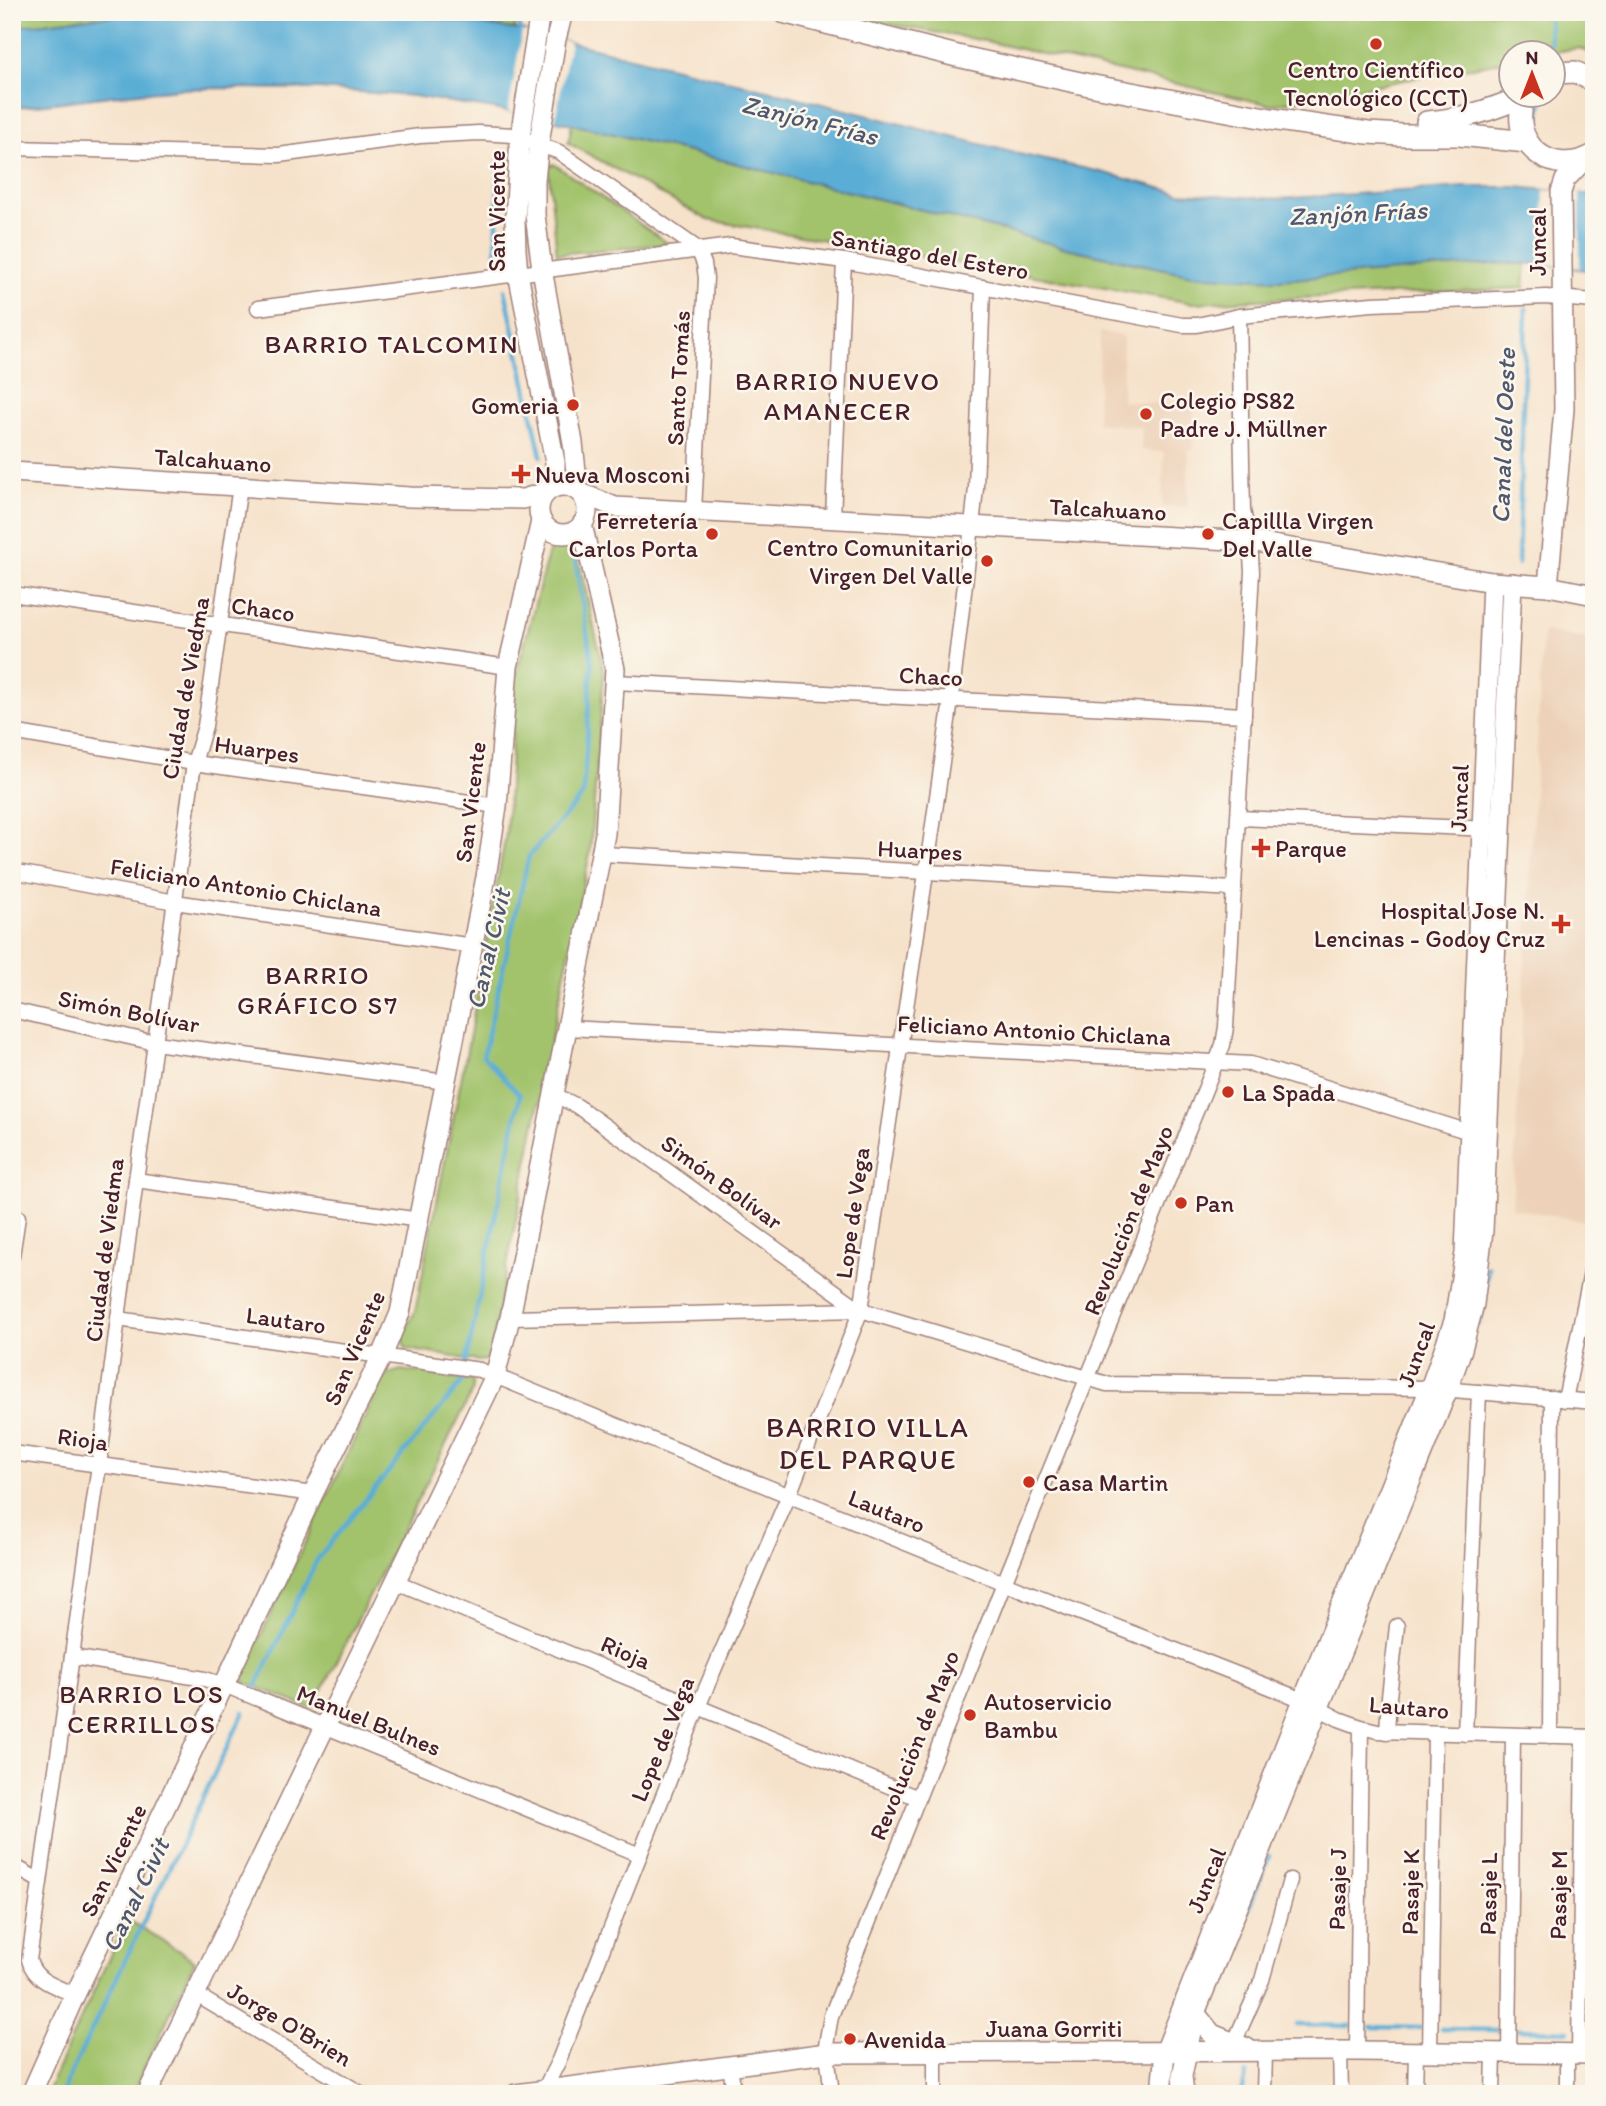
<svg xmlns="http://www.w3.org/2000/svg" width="1606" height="2106" font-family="Itim,sans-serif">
<rect width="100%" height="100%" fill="#fbf7ec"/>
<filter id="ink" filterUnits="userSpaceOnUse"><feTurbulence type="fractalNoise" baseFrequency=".0143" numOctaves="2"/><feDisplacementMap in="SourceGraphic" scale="14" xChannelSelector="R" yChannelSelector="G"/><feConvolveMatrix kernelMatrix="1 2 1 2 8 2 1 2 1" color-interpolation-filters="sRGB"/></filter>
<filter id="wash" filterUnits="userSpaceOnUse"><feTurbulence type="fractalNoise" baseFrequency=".00686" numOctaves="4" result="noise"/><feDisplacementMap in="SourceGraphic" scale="28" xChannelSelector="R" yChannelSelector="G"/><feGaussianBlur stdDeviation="1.57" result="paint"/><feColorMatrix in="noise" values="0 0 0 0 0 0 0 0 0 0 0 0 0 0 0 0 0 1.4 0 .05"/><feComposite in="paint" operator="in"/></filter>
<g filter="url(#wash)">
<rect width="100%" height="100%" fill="#f6e2ca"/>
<g fill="#edd2b9">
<path d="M1100,332L1123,336L1122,401L1194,406L1193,450H1189L1187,507H1162L1164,452L1141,450L1142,427L1097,423Z"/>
<path d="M1543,631L1594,640V1223L1512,1208Z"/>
</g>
<g fill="#a2c36c" stroke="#76714c" stroke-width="2">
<path d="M12,12H161L77,19L12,27Z"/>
<path d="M384,12H516L515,29Z"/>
<path d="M818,12H1594V54L1579,48L1553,52H1512L1511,60L1271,105L980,40Z"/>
<path d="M572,124L714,158L994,228L1066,248L1143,265L1277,280L1485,263L1526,264L1524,288L1192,303L708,220L568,143Z"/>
<path d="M554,164L669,244L557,254L548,166Z"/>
<path d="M557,544H570L577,551L604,672L590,853L555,1020L490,1353L486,1360L478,1361L407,1349C397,1339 409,1324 415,1312L469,1040L506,834L516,676L548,554L552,546Z"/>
<path d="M401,1370L470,1380L473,1383V1390L316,1703L313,1707H307L247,1683L242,1679V1675L382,1381L388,1374Z"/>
<path d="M127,1919L195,1961L132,2094H46Z"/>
</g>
<path fill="#5aadd5" stroke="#526680" stroke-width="2" d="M161,12H384L520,30L791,96L1027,156L1101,172L1179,193L1276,199L1465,187H1517L1594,195V271L1541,264L1505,263L1277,280L1192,275L1066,248L994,228L714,158L572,124L494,109L413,96L319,89L223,88L178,89L110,96L12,108V27L77,19Z"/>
<g fill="#f6e2ca">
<path d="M522,31L570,42L555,121L508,112Z"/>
<path d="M1544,190L1580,193V268L1541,264Z"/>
</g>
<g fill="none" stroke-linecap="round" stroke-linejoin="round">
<g stroke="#5aadd5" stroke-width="4.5">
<path d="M518,12L520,30"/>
<path d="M1549,12L1550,47"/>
<path d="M1538,124L1542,101"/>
<path d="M496,258L499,161"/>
<path d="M505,290L541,456"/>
<path d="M1518,564L1526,308"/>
<path d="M1478,1324L1482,1312L1488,1267"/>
<path d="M466,1363L520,1095L483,1056L529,856L583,795L592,662L573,547"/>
<path d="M255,1689L318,1558L462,1382"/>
<path d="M1208,2012L1269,1856"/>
<path d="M1297,2025L1351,2026"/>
<path d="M1371,2027L1420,2028"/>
<path d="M1441,2029L1496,2030"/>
<path d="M1518,2030L1568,2031"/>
<path d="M1589,2030H1594"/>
<path d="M1248,2032L1251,2026L1257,2023"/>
<path d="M61,2094L244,1712"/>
<path d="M1242,2094L1246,2074"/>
</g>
</g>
</g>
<g filter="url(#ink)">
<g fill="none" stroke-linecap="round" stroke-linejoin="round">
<defs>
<g id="street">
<path d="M12,148L279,155L420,136L479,133L513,135L559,152L698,249"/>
<path d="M258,308L731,246L844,261L1182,325H1197L1239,316L1372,304L1546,297L1594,301"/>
<path d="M694,511L706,278L704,264L698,249"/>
<path d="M833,518L844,261"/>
<path d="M12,594L508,667"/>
<path d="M615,682L1244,715"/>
<path d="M12,732L194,763L497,806"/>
<path d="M1239,818L1490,829"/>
<path d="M603,854L1234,889"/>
<path d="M12,871L175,902L473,946"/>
<path d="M12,1010L155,1043L446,1082"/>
<path d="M568,1028L1251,1064L1479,1135"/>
<path d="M555,1095L577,1106L861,1310"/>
<path d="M136,1180L420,1220"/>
<path d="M12,1217H18L12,1256"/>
<path d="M510,1318L861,1310L1107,1384L1430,1388L1594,1402"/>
<path d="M118,1319L480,1370L1004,1583L1303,1700L1339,1719L1361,1727L1378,1731L1594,1737"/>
<path d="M1565,1400L1594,1258"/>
<path d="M12,1453L313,1494"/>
<path d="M394,1581L918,1798"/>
<path d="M72,1657L205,1679L224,1685L640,1855"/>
<path d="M1387,1732L1389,1697L1397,1626"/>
<path d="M1465,1734L1479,1392"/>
<path d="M1550,1736L1552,1398"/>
<path d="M12,1865L40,1881"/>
<path d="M195,1994L362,2094"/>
<path d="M75,1995C56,1986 35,1982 29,1960L99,1465L136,1180L194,763L205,726L240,486"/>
<path d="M1234,2043L1262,1980L1290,1880"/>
<path d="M1340,2051L1341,2094"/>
<path d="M1357,2051L1361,1727"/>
<path d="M935,2052V2094"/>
<path d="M1430,2052L1435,1733"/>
<path d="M1509,2053L1513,1735"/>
<path d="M1579,2053L1583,1737"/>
<path d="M730,2065L734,2094"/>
<path d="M643,2076L646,2094"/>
<path d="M542,2094L559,2060L698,1707L789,1495L861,1310L926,873L951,700L972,526L976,488L983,287"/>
<path d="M832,2094L826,2045L831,2016L1004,1583L1223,1045L1226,1027L1252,572L1250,541L1243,511L1239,316"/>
<path d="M1264,2094L1265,2052"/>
<path d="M1415,2094L1416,2052"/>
<path d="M1493,2094L1494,2053"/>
<path d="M1567,2094V2053"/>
</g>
<g id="secondary">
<path d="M540,12L520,137L515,220L516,250L518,273L555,462V476L548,490"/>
<path d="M563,12L556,39L539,143L535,180V215L542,269L573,443L578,490"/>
<path d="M12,472L410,497L523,499L546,492"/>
<circle cx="563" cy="510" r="24"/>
<path d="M581,493L615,507L1250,541L1492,582L1548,586L1594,595"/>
<path d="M1548,586L1564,409L1561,192L1565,180L1582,162"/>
<path d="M1195,2013L1212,2034L1247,2048"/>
<path d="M31,2094L75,1995L224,1685L313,1494L382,1356L400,1313L486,877L497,806L508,667L541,521"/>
<path d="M147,2094L495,1376L510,1318L605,834L615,669L582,524"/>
<path d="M516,2094L827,2053L1357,2051L1594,2054"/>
<path d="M1163,2094L1162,2081L1165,2052L1303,1700L1430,1388L1454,1321L1465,1253L1492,582"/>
<path d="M1184,2094L1182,2076L1195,2013L1448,1389L1462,1349L1474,1304L1483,1231L1512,583"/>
</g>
<g id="primary">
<path d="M783,12L957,56L1094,86L1271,119L1368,133L1402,135H1459L1527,142"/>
<path d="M1554,73L1575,72L1594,81"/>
<path d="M1526,94C1505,141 1550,180 1594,155"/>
<path d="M1427,122C1465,119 1490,110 1525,96"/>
</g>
</defs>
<use href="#street" stroke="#a0807a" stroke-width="17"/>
<use href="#secondary" stroke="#a0807a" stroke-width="22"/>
<use href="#primary" stroke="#a0807a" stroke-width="24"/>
<use href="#street" stroke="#fff" stroke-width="14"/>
<use href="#secondary" stroke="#fff" stroke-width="19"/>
<use href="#primary" stroke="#fff" stroke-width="21"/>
</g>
</g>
<g fill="#c8321e" stroke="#fbf7ec" stroke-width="2.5">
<circle cx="1376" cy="44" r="7"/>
<circle cx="573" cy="405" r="7"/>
<circle cx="1146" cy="414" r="7"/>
<path d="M517.5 463.5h7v7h7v7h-7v7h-7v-7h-7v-7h7z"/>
<circle cx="712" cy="534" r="7"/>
<circle cx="1208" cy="534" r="7"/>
<circle cx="987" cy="561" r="7"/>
<path d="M1257.5 837.5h7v7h7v7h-7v7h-7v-7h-7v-7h7z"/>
<path d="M1557.5 913.5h7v7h7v7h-7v7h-7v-7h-7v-7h7z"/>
<circle cx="1228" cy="1092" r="7"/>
<circle cx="1181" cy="1203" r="7"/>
<circle cx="1029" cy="1482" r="7"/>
<circle cx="970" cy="1715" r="7"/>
<circle cx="850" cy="2039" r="7"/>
</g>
<g text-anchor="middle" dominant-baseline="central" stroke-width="5" stroke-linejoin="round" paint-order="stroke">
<g font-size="24" fill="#4a1f2b" stroke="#fbf7ec" text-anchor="start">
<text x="1376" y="69" text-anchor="middle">Centro Científico<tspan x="1376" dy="28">Tecnológico (CCT)</tspan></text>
<text x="1160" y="400">Colegio PS82<tspan x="1160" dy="28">Padre J. Müllner</tspan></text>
<text x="559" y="405" text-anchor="end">Gomeria</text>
<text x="535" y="474">Nueva Mosconi</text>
<text x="698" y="520" text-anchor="end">Ferretería<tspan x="698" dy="28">Carlos Porta</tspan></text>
<text x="1222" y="520">Capillla Virgen<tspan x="1222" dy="28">Del Valle</tspan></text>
<text x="973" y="547" text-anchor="end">Centro Comunitario<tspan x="973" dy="28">Virgen Del Valle</tspan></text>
<text x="1275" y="848">Parque</text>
<text x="1545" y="910" text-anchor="end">Hospital Jose N.<tspan x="1545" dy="28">Lencinas - Godoy Cruz</tspan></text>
<text x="1242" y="1092">La Spada</text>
<text x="1195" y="1203">Pan</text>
<text x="1043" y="1482">Casa Martin</text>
<text x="984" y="1701">Autoservicio<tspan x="984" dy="28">Bambu</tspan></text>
<text x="864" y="2039">Avenida</text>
</g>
<g font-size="24" fill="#4a1f2b" stroke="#fbf7ec">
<text transform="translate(496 211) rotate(-90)">San Vicente</text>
<text transform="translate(1537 242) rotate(-90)">Juncal</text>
<text transform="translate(930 254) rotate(10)">Santiago del Estero</text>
<text transform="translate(678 378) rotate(-87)">Santo Tomás</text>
<text transform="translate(213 460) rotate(4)">Talcahuano</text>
<text transform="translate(1108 509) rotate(3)">Talcahuano</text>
<text transform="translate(263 609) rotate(8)">Chaco</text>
<text transform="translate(931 676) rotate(3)">Chaco</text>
<text transform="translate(185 688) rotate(-80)">Ciudad de Viedma</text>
<text transform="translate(257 749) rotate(8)">Huarpes</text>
<text transform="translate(1459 798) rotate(-88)">Juncal</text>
<text transform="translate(470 802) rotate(-83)">San Vicente</text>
<text transform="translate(920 850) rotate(3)">Huarpes</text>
<text transform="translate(246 887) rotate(9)">Feliciano Antonio Chiclana</text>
<text transform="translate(129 1011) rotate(11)">Simón Bolívar</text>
<text transform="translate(1034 1030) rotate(3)">Feliciano Antonio Chiclana</text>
<text transform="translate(722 1182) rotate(36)">Simón Bolívar</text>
<text transform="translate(852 1213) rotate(-82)">Lope de Vega</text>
<text transform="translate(1128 1220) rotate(-68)">Revolución de Mayo</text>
<text transform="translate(104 1250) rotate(-83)">Ciudad de Viedma</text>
<text transform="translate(286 1320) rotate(8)">Lautaro</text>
<text transform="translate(354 1348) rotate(-67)">San Vicente</text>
<text transform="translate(1416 1354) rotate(-70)">Juncal</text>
<text transform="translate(83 1439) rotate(8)">Rioja</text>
<text transform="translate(887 1511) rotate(22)">Lautaro</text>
<text transform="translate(626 1652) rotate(23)">Rioja</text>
<text transform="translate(1409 1707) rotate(5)">Lautaro</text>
<text transform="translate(369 1720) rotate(22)">Manuel Bulnes</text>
<text transform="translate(662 1739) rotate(-68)">Lope de Vega</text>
<text transform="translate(914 1745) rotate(-68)">Revolución de Mayo</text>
<text transform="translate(113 1860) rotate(-64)">San Vicente</text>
<text transform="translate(1206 1880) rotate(-68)">Juncal</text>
<text transform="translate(1337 1889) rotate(-89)">Pasaje J</text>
<text transform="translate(1410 1892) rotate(-89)">Pasaje K</text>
<text transform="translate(1488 1894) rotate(-89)">Pasaje L</text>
<text transform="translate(1558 1895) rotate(-89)">Pasaje M</text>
<text transform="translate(290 2024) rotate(31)">Jorge O'Brien</text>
<text x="1054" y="2028">Juana Gorriti</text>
</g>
<g font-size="26" font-style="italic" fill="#50586f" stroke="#fbf7ec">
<text transform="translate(810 120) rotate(14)">Zanjón Frías</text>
<text transform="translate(1358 213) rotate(-3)">Zanjón Frías</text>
<text transform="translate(1503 436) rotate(-88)">Canal del Oeste</text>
<text transform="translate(488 949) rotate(-77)">Canal Civit</text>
<text transform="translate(135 1895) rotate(-64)">Canal Civit</text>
</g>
<g font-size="26" letter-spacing="2" fill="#4a1f2b" stroke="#fbf7ec">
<text x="392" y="344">BARRIO TALCOMIN</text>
<text x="838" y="381">BARRIO NUEVO<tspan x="838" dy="30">AMANECER</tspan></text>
<text x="318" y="975">BARRIO<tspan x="318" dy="30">GRÁFICO S7</tspan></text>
<text x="142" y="1694">BARRIO LOS<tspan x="142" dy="30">CERRILLOS</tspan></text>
</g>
<g font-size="28" letter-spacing="2" fill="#4a1f2b" stroke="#fbf7ec">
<text x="868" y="1427">BARRIO VILLA<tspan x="868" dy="32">DEL PARQUE</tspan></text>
</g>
</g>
<rect width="1606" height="2106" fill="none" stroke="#fbf7ec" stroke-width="42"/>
<g transform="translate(1532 74)"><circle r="33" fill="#fbf7ec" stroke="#b4a19f" stroke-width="2"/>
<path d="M0-5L12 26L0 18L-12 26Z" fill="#c8321e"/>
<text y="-10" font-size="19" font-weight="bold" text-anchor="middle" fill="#4a1f2b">N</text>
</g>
</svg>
